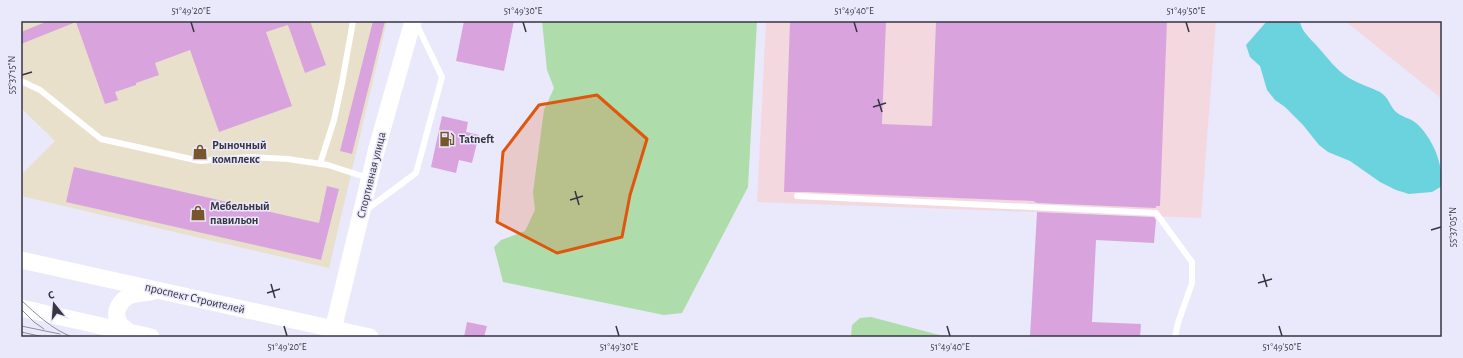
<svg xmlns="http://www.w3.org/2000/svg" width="1463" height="358" font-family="'Alegreya Sans',sans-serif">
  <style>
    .commercial { fill: #e8e0cb }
    .industrial { fill: #f3d9df }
    .green { fill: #aedcab }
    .water { fill: #6ad3de }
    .building { fill: #d9a4de }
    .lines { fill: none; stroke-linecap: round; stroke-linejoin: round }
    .lane { stroke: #fff; stroke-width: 6 }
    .secondary { stroke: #fff; stroke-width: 17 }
    .tram { stroke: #908e9d; stroke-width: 1 }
    .marked { fill: #df570f; fill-opacity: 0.2; stroke: #df570f; stroke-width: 3; stroke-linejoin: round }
    .ticks { fill: none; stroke: #373541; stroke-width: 1.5 }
    .labels { text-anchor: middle; stroke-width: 3; stroke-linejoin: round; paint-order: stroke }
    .poi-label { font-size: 12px; font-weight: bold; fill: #373541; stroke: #eae8fb; text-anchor: start }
    .street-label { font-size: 12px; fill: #373541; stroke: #eae8fb }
    .neatline { fill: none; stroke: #373541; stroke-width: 1.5 }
    .ticks-label { font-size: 10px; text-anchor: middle; fill: #373541 }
  </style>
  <rect width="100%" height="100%" fill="#eae8fb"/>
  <path class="commercial" d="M 21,21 L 387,21 L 329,268 L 21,196 L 21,175 L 55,141 L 21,108 Z"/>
  <path class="industrial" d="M 766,21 L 1216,21 L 1201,218 L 757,202 Z
    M 1345,21 L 1442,21 L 1442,99 Z"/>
  <path class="green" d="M 542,21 L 757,21 L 748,187 L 682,313 L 664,315 L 503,282 L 494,247 L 501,240 L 525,231 L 535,210 L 533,192 L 544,110 L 554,88 L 547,70 Z
    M 871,317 L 947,337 L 851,337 L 852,325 L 860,318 Z"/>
  <path class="water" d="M 1267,21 L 1300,21 C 1301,31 1310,38 1317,46 C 1327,57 1336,70 1349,78 C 1359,84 1370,87 1380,92 C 1389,98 1389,104 1395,111 C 1401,117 1410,118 1416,123 C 1433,138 1443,164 1442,186 L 1432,192 L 1409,194 L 1396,190 L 1380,182 L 1350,161 L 1328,152 L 1319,145 L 1303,125 L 1285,107 L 1275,100 L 1267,90 L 1260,66 L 1250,57 L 1246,45 Z"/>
  <path class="building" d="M 48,21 L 310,21 L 326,65 L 305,73 L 288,25 L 266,32 L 292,106 L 219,132 L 190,50 L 155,63 L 159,75 L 136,83 L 136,85 L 115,92 L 118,100 L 105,104 L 76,22 L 21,44 L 21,32 Z
    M 373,21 L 385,21 L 352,154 L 340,151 Z
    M 464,21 L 514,21 L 504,71 L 456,61 Z
    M 790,21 L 886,21 L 882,124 L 932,126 L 936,21 L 1167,21 L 1160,206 L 1156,206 L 1156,208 L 1037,203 L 1033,201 L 807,192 L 784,192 Z
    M 442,116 L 468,122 L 466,132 L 479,135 L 472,163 L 459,160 L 456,173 L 431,167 Z
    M 74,167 L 319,223 L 327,186 L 339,189 L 321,260 L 66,202 Z
    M 1037,212 L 1154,217 L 1156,220 L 1154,243 L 1096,240 L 1092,322 L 1141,324 L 1140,337 L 1030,337 Z
    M 467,322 L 487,326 L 484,337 L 464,337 Z"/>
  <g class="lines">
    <path class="lane" d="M 21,81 L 40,90 L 101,139 L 200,161 L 250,157 L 288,159 L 328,165 L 368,178
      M 320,164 L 334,120 L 342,83 L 353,21
      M 797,196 L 1156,213 L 1192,262 L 1192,283 L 1178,323 L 1175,337
      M 366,210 L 416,173 L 442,77 L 416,23"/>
    <path class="secondary" d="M 21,260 L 370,337
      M 21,308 L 151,337
      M 333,330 L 377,148 L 413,21
      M 130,333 C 127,330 122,327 120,324 C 112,312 120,300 131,295 C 138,293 147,293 154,291"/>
    <path class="tram" d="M 21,300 C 37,315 52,329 72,337
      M 21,309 L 34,322 L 44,329
      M 21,326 L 60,334
      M 21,332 L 44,337"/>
  </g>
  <path class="marked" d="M 597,95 L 647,139 L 630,195 L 622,237 L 557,253 L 497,222 L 503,152 L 539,105 Z"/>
  <path class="ticks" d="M 191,22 L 194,32M 523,22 L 526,32M 854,22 L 857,32M 1186,22 L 1189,32M 22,75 L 32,72M 878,99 L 882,112M 873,107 L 886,103M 575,191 L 579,205M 570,200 L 583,196M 1431,230 L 1441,227M 1263,274 L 1267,287M 1258,283 L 1272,279M 271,284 L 275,298M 267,293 L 280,289M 284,326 L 287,336M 616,326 L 619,336M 947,326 L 950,336M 1279,326 L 1282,336"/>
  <defs>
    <g id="fuel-bare" transform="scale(1.2)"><path d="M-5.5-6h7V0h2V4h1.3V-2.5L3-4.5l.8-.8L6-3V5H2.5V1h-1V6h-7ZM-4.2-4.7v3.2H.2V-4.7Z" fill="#77552d" stroke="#eae8fb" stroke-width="2.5" paint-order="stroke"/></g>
    <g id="shop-bare" transform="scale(1.2)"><path d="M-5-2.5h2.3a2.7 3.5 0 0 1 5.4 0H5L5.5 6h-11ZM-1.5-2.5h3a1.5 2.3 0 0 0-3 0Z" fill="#77552d" stroke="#eae8fb" stroke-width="2.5" paint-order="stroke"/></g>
  </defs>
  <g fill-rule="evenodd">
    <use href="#fuel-bare" x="447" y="139"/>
    <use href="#shop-bare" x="200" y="152"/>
    <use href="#shop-bare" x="198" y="213"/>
  </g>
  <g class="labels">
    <g class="poi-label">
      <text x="459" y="143">Tatneft</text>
      <text x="212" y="149">Рыночный<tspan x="212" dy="14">комплекс</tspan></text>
      <text x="210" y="210">Мебельный<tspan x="210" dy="14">павильон</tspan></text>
    </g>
    <g class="street-label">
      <text transform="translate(371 175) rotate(-76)" y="4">Спортивная улица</text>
      <text transform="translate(195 298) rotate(13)" y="4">проспект Строителей</text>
    </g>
  </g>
  <rect width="1463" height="358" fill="none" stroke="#eae8fb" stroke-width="44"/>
  <g transform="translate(54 304) rotate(343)" stroke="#eae8fb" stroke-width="3" paint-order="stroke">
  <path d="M0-3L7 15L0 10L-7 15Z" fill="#373541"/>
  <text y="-6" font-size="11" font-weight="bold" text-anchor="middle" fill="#373541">С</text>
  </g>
  <rect x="22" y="22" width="1419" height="314" class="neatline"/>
  <g class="ticks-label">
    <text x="191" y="14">51°49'20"E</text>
    <text x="523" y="14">51°49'30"E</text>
    <text x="854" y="14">51°49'40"E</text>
    <text x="1186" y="14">51°49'50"E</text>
    <text transform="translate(11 75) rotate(-90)" y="4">55°37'15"N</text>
    <text transform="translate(1452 227) rotate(-90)" y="4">55°37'05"N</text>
    <text x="287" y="350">51°49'20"E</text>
    <text x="619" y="350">51°49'30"E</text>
    <text x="950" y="350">51°49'40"E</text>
    <text x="1282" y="350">51°49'50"E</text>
  </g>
</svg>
